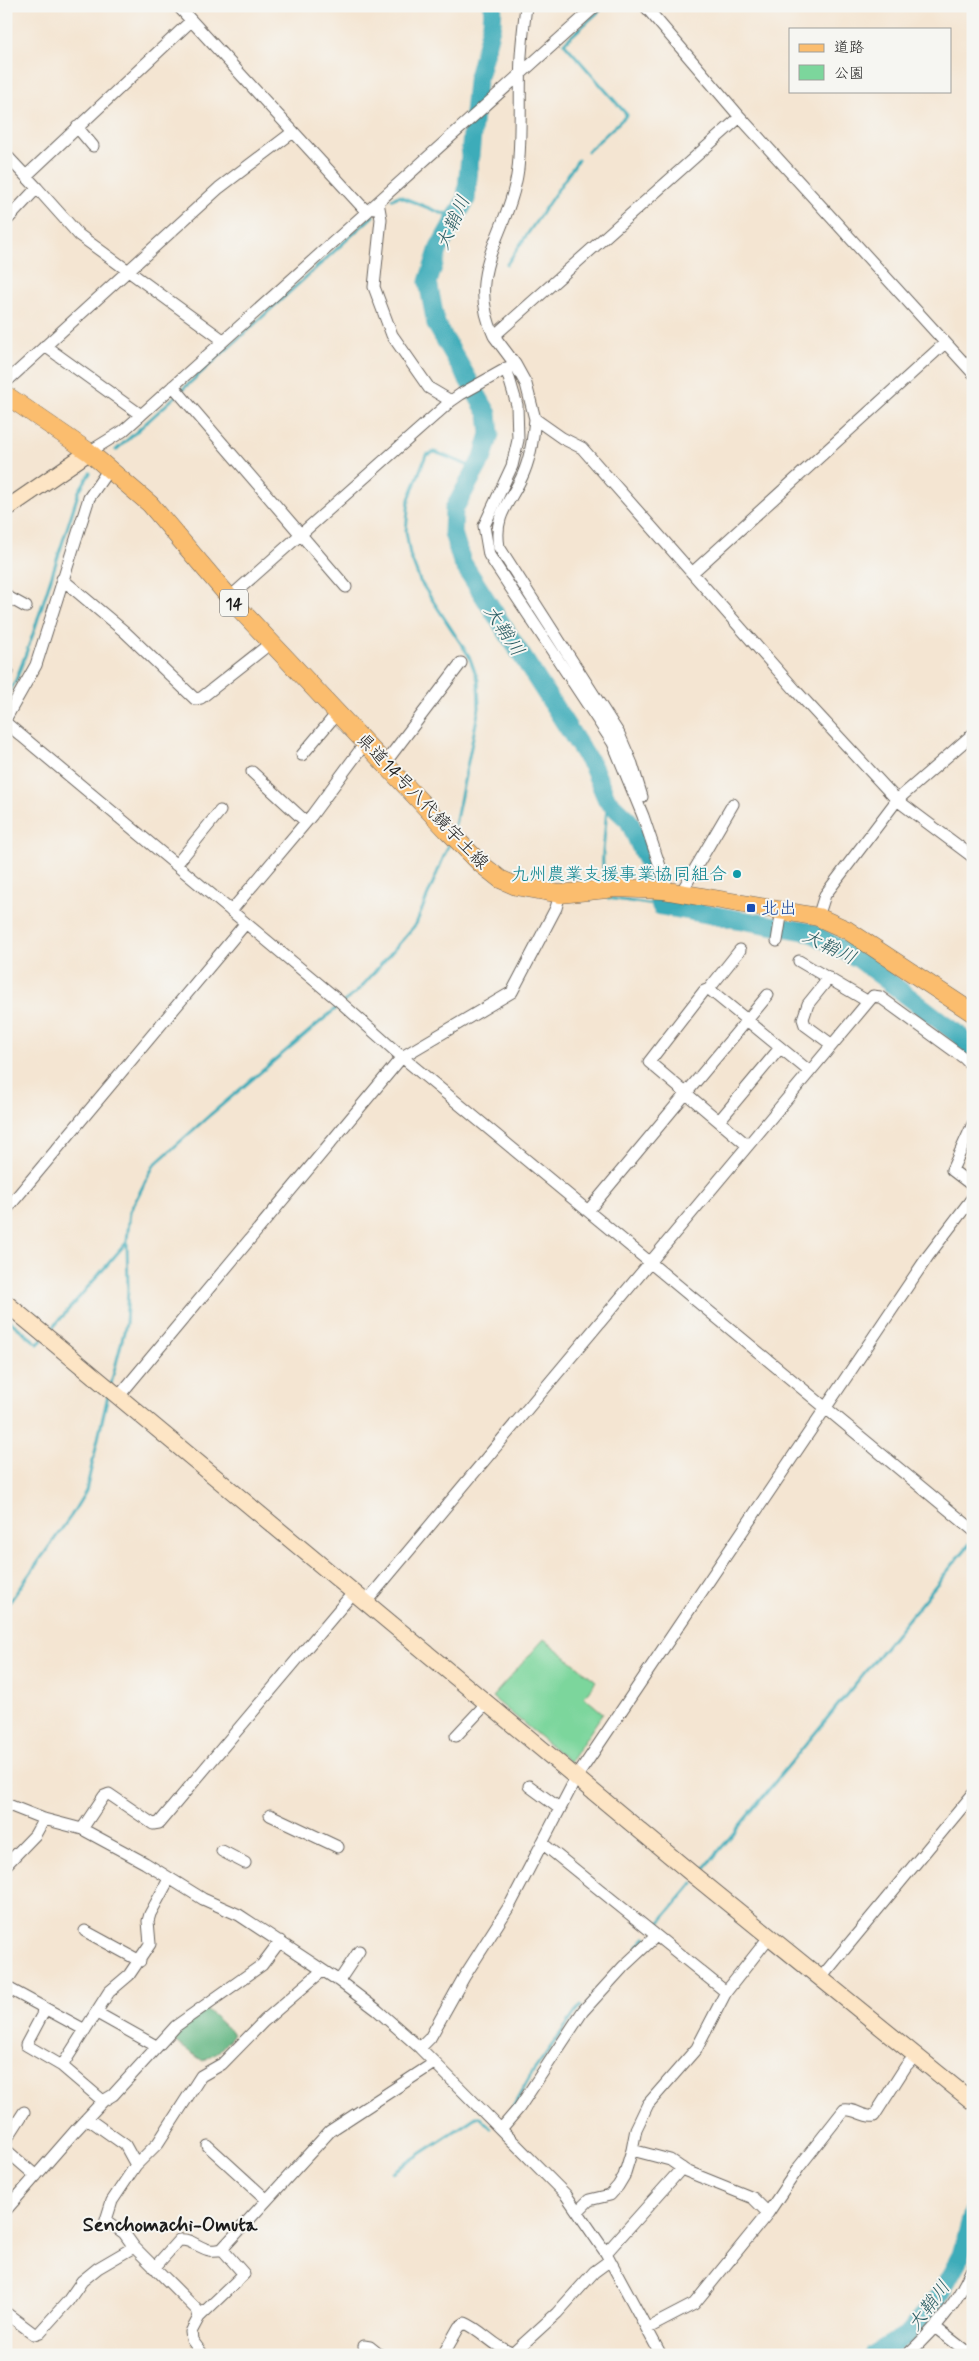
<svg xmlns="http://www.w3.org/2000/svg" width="979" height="2361" font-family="Mynerve,'Klee One',sans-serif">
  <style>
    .green { fill: #7cd69c; stroke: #4c795c }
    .forest { fill: #65b784; stroke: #406a50 }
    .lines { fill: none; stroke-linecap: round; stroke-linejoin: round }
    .stream { stroke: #3cacb9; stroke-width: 3 }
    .river { stroke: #3cacb9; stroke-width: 19 }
    .street-casing { stroke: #68625c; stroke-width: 13 }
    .secondary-casing { stroke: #68625c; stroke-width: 18 }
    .primary-casing { stroke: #68625c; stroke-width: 19 }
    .street { stroke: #fff; stroke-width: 11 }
    .secondary { stroke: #fde5c5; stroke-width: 16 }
    .primary { stroke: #fbbd6e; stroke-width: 18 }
    .culture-dot { fill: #0f9aa8; stroke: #f6f6f2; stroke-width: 2 }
    .transit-dot { fill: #1a4fb4; stroke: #f6f6f2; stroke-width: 2 }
    .labels { text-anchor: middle; stroke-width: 4; stroke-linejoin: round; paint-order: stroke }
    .shield { fill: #f6f6f2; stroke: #5d5d5c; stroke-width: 1 }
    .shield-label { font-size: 16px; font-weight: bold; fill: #1c1c1c }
    .street-label { font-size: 18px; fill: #1c1c1c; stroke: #f6f6f2 }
    .culture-label { font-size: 18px; fill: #0d838f; stroke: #f6f6f2; text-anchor: end }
    .transit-label { font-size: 18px; fill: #164399; stroke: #f6f6f2; text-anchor: start }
    .water-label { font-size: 19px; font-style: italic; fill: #2a5d63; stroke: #f6f6f2 }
    .quarter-label { font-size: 20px; font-weight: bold; fill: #1c1c1c; stroke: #f6f6f2 }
  </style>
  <rect width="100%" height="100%" fill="#f6f6f2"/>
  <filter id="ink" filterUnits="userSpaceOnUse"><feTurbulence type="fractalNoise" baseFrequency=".02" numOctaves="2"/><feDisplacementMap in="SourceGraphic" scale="10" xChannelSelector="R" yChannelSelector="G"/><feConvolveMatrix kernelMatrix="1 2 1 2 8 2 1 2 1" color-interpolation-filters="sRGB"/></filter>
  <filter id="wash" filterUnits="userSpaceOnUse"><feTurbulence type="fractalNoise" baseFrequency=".0096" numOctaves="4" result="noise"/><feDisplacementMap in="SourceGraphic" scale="20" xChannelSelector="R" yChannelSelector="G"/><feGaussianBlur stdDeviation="1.12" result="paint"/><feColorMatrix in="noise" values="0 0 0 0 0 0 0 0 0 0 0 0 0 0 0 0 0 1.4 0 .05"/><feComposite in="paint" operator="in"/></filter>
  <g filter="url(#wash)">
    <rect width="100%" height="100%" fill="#f4e5d2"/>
    <path class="green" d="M 544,1639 L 596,1681 L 584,1697 L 603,1713 L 570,1762 L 492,1697 Z"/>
    <path class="forest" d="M 205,2008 L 234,2034 L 219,2051 L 203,2061 L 168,2037 Z"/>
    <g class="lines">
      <path class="stream" d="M 588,151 L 627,115 L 564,43 L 605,6
        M 392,199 L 399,196 L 441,213 L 457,214
        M 507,264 L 578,160
        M 181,391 L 373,216
        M 116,450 L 177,395
        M 6,696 L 16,680 L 33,634 L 79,491 L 90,473
        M 455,825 L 479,708 L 478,680 L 469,656 L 420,581 L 410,555 L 406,531 L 409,499 L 426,455 L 435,452 L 477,469
        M 605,884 C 599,857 607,828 607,800
        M 608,895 L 608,898 L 661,906
        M 344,1002 L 358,991 L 416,924 L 449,844
        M 6,1318 L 38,1344 L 42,1340
        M 49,1332 L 127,1242
        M 111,1384 L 126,1324 L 128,1289 L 127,1241 L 130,1211 L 154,1165 L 210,1115 L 339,1006
        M 6,1607 L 71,1516 L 86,1491 L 108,1395
        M 700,1874 L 972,1541
        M 655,1928 L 693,1883
        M 638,1946 L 646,1937
        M 513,2107 L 530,2076 L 580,2006
        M 393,2172 L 476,2117 L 480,2117 L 491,2128"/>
      <path class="river" d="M 493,6 L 492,24 L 477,81 L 466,199 L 439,248 L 428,282 L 436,324 L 488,414 L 490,434 L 483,457 L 454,509 L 453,533 L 462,562 L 593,767 L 607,800 L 629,821 L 648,864 L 661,906 L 810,932 L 859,959 L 960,1036 L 973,1049
        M 873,2355 L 908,2334 L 937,2299 L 961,2255 L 973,2212"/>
    </g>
  </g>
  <g filter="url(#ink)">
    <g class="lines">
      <g class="street-casing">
        <path id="street" d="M 178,6 L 366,211
          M 645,6 L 740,117 L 973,373
          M 740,117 L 494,336 L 515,364 L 526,384 L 535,419 L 562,438 L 582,448 L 797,692 L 897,800 L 973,857
          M 77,127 L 93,146
          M 6,155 L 37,188 L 6,221
          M 26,176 L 191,21
          M 37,188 L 79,235 L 223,340
          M 378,202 L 381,219 L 374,287 L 392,335 L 429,388 L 451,401
          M 494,336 C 463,269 510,233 518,169 C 522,132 519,93 521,56 C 522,39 524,23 526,6
          M 45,346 L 141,415
          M 506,368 L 517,405 L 518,440 L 512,466 L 484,526 L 489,555 L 613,743 L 643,816 L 668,890
          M 6,382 L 219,188 L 293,132
          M 173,386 L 346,587
          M 535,419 C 533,437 531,455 524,472 C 512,502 493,512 499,547 L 619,734 L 632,764 L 642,797
          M 89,452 L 123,431 L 141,415 L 596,6
          M 692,573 L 945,343
          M 62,579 L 125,632 L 195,699 L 201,698 L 272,642
          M 6,596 L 26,607
          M 229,598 L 451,401 L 461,394 L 513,365
          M 6,671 L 8,672
          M 6,718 L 36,665 L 89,498 L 109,469
          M 6,723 L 338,1000 L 402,1057 L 973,1530
          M 302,755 L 338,712
          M 385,763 L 461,663
          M 252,772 L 305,821
          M 176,865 L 220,811
          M 686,894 L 685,886 L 733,804
          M 231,911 L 312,815 L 366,742
          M 818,917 L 825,895 L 897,800 L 973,734
          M 777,941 L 782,910
          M 740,950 L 709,989 L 704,991 L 649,1062 L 747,1145
          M 799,961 L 867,1001
          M 829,978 L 808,1004 L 803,1019 L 805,1025 L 831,1044
          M 709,989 L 809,1071
          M 719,1121 L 780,1048
          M 973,1124 L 952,1170 L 973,1186
          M 6,1210 L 245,924
          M 588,1211 L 768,995
          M 119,1396 L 402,1057 L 512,992 L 556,908 L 560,894
          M 366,1602 L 873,996 L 880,997 L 964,1058 L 973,1067
          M 456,1736 L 486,1704
          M 529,1786 L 559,1808
          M 6,1804 L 44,1819 L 82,1829 L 145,1863 L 203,1899 L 239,1915 L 339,1981 L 377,2010 L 420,2048 L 566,2195 L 606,2253 L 661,2355
          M 270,1815 L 338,1847
          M 82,1829 L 104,1796 L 109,1794 L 153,1824 L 159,1823 L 353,1593
          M 542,1843 L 726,1992
          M 222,1851 L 245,1863
          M 6,1865 L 35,1835 L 44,1819
          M 85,1931 L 140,1961
          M 820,1979 L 973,1794
          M 339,1981 L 359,1951
          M 6,1987 L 85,2030
          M 43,2008 L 42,2015 L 26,2045 L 62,2066 L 103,2101
          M 97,2013 L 156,2046
          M 420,2048 L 430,2038 L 464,1977 L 510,1905 L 576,1778 L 928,1256 L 973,1197
          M 62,2066 L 109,1992 L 129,1975 L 150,1944 L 148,1921 L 150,1914 L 169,1879
          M 87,2118 L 125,2145 L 136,2165
          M 501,2129 L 519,2108 L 583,2011 L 624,1966 L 655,1937
          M 6,2140 L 24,2112
          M 208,2146 L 266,2199
          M 6,2150 L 36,2176
          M 632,2150 L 670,2160 L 686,2171 L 753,2198 L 768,2213 L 799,2167 L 844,2110 C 855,2108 863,2118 874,2116 L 906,2066 L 916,2055
          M 6,2210 L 75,2131 L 103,2101 L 113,2095 L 176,2026 L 262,1965 L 280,1941
          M 578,2211 L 589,2200 L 610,2195 L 618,2186 L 624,2176 L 632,2150 L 636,2129 L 648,2104 L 697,2048 L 726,1992 L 770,1936
          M 134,2247 L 124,2233 L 106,2220 L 112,2201 L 136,2165 L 158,2143 L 201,2076 L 222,2064 L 264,2021 L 322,1971
          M 606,2253 L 682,2168
          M 154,2268 L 179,2240 C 195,2238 202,2255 222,2249 L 330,2131 L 434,2063
          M 6,2313 L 34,2334 L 40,2332 L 68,2301 L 82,2281 L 98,2268 L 134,2247 L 197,2310 L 199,2317 L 191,2332 L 192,2340 L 203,2355
          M 199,2317 L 244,2274 L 222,2249
          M 648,2328 L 694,2304 L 768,2213
          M 936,2328 L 967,2352
          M 364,2346 L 370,2347 L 380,2355
          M 443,2355 L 459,2327 L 465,2323 C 482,2330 494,2347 512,2353
          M 511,2355 L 557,2313 L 594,2272 L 609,2261
          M 907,2355 C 937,2327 956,2305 973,2267"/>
      </g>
      <g class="secondary-casing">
        <path id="secondary" d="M 6,509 L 89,452
          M 6,1303 L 691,1873 L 973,2102"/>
      </g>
      <g class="primary-casing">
        <path id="primary" d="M 6,395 L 89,452 L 150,504 L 235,604 L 447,830 L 481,864 L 500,879 L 516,886 L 560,894 L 616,888 L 663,890 L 818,917 L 847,930 L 973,1013"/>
      </g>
      <use href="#street" class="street"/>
      <use href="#secondary" class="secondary"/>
      <use href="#primary" class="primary"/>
    </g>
  </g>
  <circle class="culture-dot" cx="737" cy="874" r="5"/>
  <rect class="transit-dot" x="746" y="903" width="10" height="10" rx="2.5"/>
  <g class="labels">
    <rect class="shield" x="220" y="589.5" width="28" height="27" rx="4"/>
    <g class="shield-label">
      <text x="234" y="609">14</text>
    </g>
    <g class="street-label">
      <text transform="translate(423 801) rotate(46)" y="6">県道14号八代鏡宇土線</text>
    </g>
    <g class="culture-label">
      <text x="727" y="880">九州農業支援事業協同組合</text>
    </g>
    <g class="transit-label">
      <text x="761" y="914">北出</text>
    </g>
    <g class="water-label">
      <text transform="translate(452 222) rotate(-66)" y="7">大鞘川</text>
      <text transform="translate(505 630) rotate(57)" y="7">大鞘川</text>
      <text transform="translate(830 946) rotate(26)" y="7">大鞘川</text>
      <text transform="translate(928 2305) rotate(-53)" y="7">大鞘川</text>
    </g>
    <g class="quarter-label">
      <text x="170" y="2231">Senchomachi-Omuta</text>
    </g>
  </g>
  <rect width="979" height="2361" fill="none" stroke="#f6f6f2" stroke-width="25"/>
  <rect x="789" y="28" width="162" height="65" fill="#f6f6f2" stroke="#9f9f9c"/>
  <rect x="799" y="44" width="25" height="8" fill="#fbbd6e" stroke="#9f9f9c"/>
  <text x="834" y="52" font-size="15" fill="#1c1c1c">道路</text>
  <rect x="799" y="65" width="25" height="15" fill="#7cd69c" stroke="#9f9f9c"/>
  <text x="834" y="78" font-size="15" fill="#1c1c1c">公園</text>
</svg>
